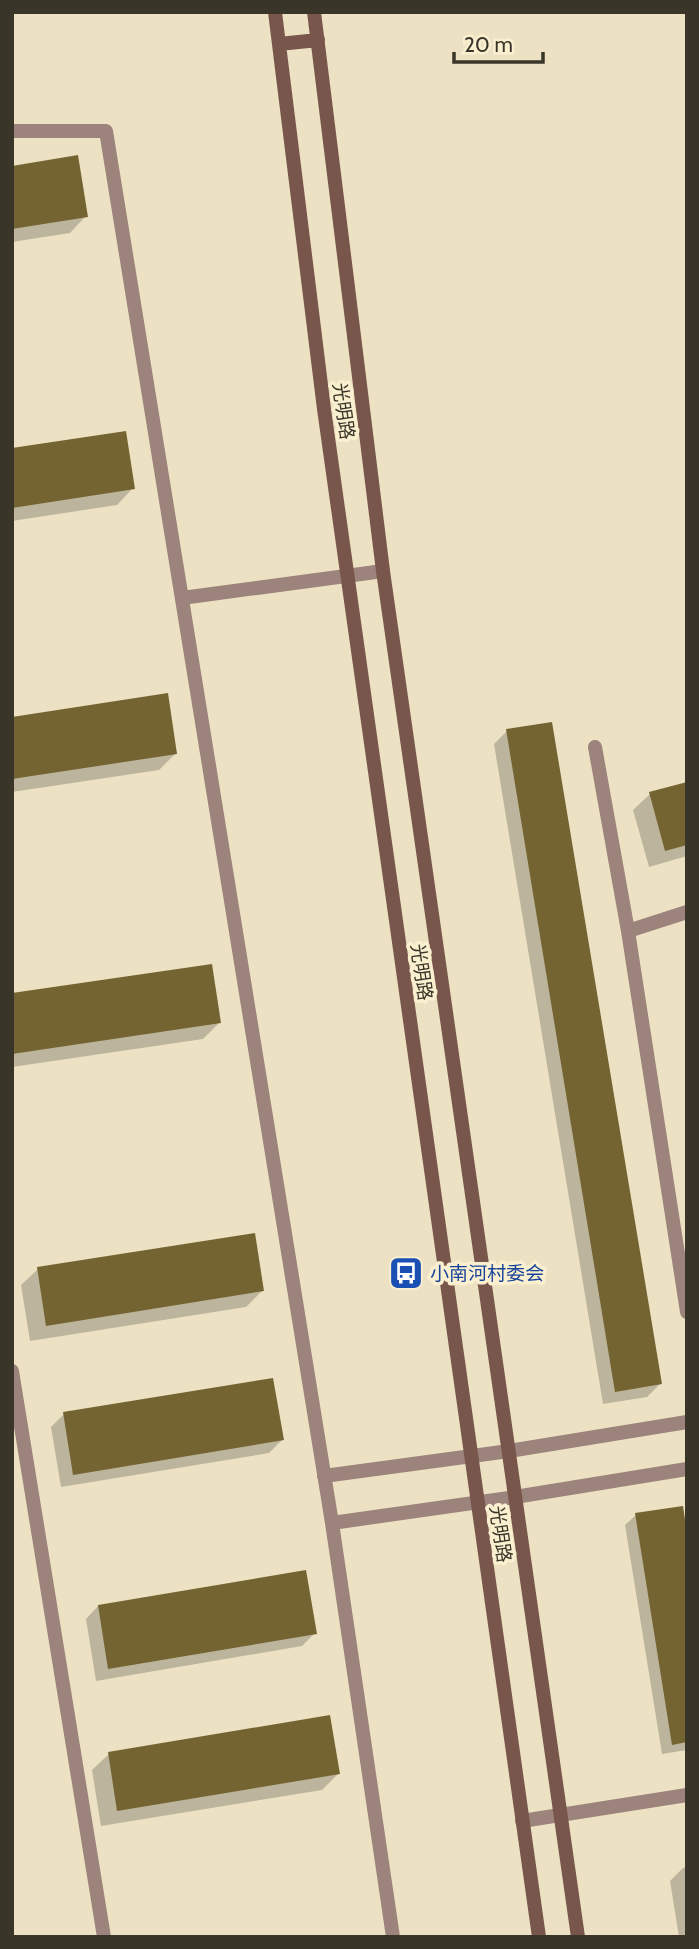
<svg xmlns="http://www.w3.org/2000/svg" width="699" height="1949" font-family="Cabin,'Noto Sans SC',sans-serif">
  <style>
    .shadow { fill: #0003 }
    .building { fill: #746431 }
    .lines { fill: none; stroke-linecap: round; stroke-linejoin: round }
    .street { stroke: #9c837b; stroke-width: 14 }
    .secondary { stroke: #78564b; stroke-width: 14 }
    .labels { text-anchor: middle; stroke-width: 7; stroke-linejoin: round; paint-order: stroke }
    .street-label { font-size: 19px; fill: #393529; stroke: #faf0d0 }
    .transit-label { font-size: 19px; fill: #164399; stroke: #faf0d0; text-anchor: start }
  </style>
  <rect width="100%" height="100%" fill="#ece2c3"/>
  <path class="shadow" d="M 12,168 L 86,216 L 70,233 L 12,242 Z
    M 12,450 L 133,488 L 117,505 L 12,521 Z
    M 12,719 L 175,754 L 159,770 L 12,792 Z
    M 507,731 L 660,1384 L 647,1397 L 603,1404 L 494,744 Z
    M 687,784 L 687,856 L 649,867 L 633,810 L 650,794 Z
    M 12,995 L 219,1023 L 203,1039 L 12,1067 Z
    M 38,1269 L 262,1291 L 246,1307 L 30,1341 L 21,1285 Z
    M 64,1414 L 282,1440 L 269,1453 L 61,1487 L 51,1427 Z
    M 636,1515 L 687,1544 L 687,1750 L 662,1754 L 625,1525 Z
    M 98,1606 L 315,1633 L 302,1646 L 96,1681 L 86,1619 Z
    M 109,1754 L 338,1774 L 322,1790 L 101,1826 L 92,1770 Z
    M 687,1867 L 687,1937 L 679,1937 L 670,1881 L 683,1868 Z"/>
  <path class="building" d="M 78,155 L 88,217 L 12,229 L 12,166 Z
    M 126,431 L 135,489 L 12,508 L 12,448 Z
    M 168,693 L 177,754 L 12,779 L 12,717 Z
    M 552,722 L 662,1384 L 615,1392 L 506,729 Z
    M 687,782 L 687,845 L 665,851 L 649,792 Z
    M 212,964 L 221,1023 L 12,1054 L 12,993 Z
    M 255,1233 L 264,1291 L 46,1326 L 37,1267 Z
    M 273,1378 L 284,1440 L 73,1475 L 63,1412 Z
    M 683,1506 L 687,1533 L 687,1742 L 672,1745 L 635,1513 Z
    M 306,1570 L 317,1634 L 108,1669 L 98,1605 Z
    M 330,1715 L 340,1774 L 117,1811 L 108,1752 Z"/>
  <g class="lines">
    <path class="street" d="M 12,131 L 106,131 L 332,1523 L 393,1937
      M 182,598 L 383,571
      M 595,747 L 628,931 L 687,1312
      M 628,931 L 687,912
      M 12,1371 L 104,1937
      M 324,1476 L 509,1451 L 687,1422
      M 332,1523 L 515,1497 L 687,1469
      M 522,1821 L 687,1795"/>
    <path class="secondary" d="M 275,12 L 324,409 L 539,1937
      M 314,12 L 383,571 L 578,1937
      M 279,44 L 318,40"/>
  </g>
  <defs>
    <g id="bus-square" transform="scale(1.75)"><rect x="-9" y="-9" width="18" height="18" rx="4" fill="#1a4fb4" stroke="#faf0d0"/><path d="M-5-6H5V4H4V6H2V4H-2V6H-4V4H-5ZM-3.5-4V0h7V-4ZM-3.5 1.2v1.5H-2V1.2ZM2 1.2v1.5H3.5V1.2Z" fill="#fff"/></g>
  </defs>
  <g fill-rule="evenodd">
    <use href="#bus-square" x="406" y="1273"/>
  </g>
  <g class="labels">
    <g class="street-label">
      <text transform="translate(344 411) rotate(82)" y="7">光明路</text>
      <text transform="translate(422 972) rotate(82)" y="7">光明路</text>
      <text transform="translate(501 1534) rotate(82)" y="7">光明路</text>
    </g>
    <g class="transit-label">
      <text x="430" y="1280">小南河村委会</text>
    </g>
  </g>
  <rect width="699" height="1949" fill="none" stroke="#393529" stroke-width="28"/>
  <path d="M454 52v10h89v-10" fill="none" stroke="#393529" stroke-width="3.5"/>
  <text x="464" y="52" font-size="21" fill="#393529" stroke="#faf0d0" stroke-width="5" paint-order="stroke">20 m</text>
</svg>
